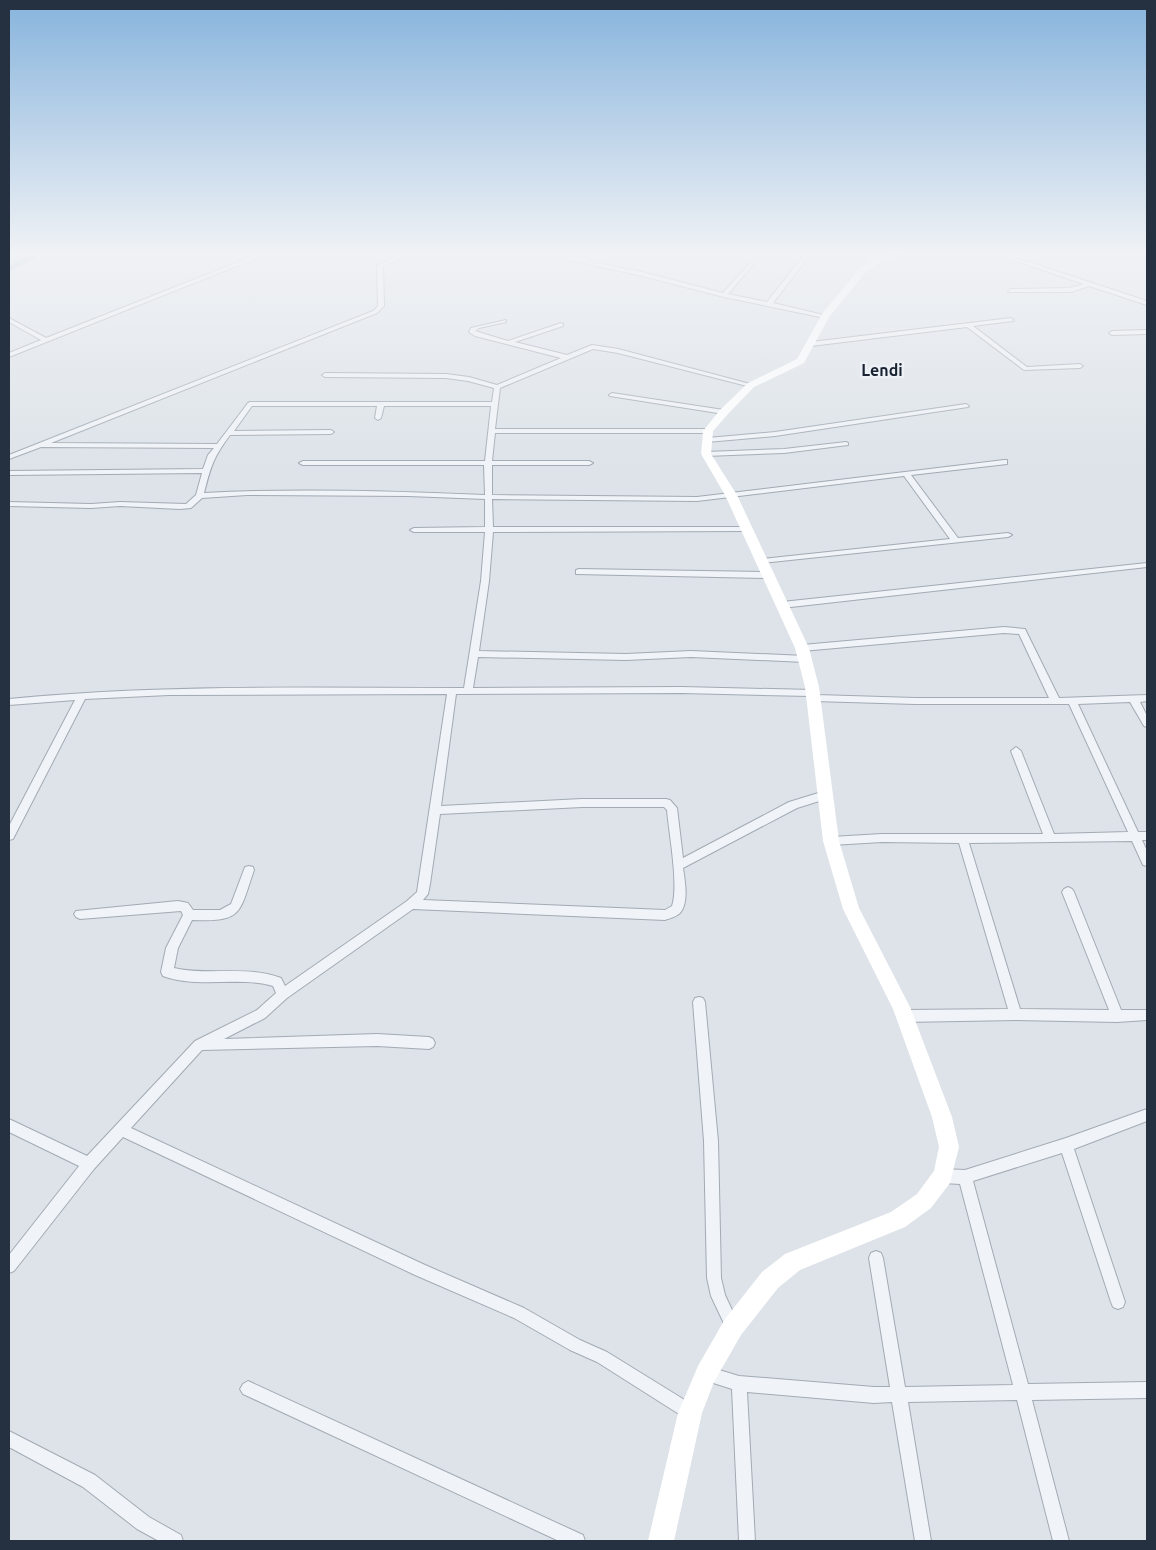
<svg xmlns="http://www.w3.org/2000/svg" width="1156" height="1550" font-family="Ubuntu,sans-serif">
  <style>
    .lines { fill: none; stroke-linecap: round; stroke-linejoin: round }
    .river { fill: #95b4cc; fill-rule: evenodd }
    .street-casing { stroke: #a2aab3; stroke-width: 2 }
    .street { fill: #f0f3f7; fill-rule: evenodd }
    .secondary { fill: #fff; fill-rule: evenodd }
    .labels { text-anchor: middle; stroke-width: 5; stroke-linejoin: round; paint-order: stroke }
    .far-quarter-label { font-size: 16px; font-weight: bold; fill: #182231; stroke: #edf1f6 }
  </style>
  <rect width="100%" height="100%" fill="#dde3e9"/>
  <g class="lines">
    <path class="river" d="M 34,251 L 43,251 L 32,261 L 9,271 L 9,265 L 26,257 Z"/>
    <g class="street-casing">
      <path id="street" d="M 266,251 L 274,251 L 9,357 L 9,353 L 41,340 L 9,322 L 9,318 L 46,338 Z
        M 411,251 L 419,251 L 383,266 L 384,306 L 377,313 L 51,443 L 217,444 L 248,403 L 250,402 L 492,402 L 494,388 L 468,381 L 446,378 L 325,377 L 322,375 L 325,373 L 446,374 L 469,377 L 497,385 L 561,358 L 475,336 L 469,332 L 471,328 L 506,320 L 506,322 L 479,328 L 475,331 L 508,341 L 561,323 L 563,324 L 563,326 L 515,342 L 567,355 L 592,345 L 618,349 L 754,385 L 751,387 L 618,353 L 593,349 L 500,388 L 495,429 L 708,429 L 711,431 L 708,433 L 495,433 L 492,461 L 589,461 L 593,463 L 589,465 L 492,465 L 492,495 L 697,497 L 1004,460 L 1007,460 L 1007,464 L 911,475 L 958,538 L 1008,533 L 1012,535 L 1008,537 L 762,563 L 758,561 L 762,559 L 950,539 L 904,476 L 697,501 L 492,499 L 493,527 L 747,527 L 751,529 L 747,531 L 493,532 L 489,581 L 479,651 L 626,654 L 691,651 L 805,656 L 809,659 L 805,662 L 691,657 L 626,660 L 478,657 L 473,688 L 682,687 L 813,690 L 816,691 L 817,695 L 915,698 L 1049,698 L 1019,634 L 1004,633 L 802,651 L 798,648 L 802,645 L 1004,627 L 1025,629 L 1059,698 L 1147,695 L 1147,701 L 1140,702 L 1147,716 L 1147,727 L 1144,726 L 1130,702 L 1078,704 L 1138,832 L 1147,832 L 1147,840 L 1142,840 L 1147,851 L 1147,866 L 1143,865 L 1132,841 L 969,843 L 1020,1009 L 1109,1010 L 1062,892 L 1064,889 L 1068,887 L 1072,889 L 1074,892 L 1121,1010 L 1147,1010 L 1147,1020 L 1117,1022 L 1016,1020 L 904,1022 L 900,1020 L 898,1016 L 900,1012 L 904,1010 L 1008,1009 L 959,843 L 882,842 L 831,845 L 827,844 L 826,841 L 827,838 L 831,837 L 882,834 L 1043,834 L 1011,751 L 1016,747 L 1021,751 L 1054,834 L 1128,832 L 1069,704 L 915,704 L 814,701 L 811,700 L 810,696 L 682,693 L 456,694 L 441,806 L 582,799 L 666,799 L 670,800 L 677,808 L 683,858 L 789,802 L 825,791 L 829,792 L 830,795 L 829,798 L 797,808 L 683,868 C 685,881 689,903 680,913 C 676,917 670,918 665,920 L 413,909 L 287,998 L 265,1018 L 224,1039 L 377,1034 L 429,1037 L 433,1039 L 435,1043 L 433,1047 L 429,1049 L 377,1046 L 202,1050 L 131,1128 L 425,1265 L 524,1308 L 580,1340 L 607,1352 L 696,1407 L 698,1413 L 696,1419 L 690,1421 L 597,1362 L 570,1350 L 514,1318 L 415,1275 L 123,1137 L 94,1169 L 14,1271 L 9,1273 L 9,1255 L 79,1166 L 9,1132 L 9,1119 L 87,1156 L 195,1041 L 257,1010 L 276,993 L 273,986 C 237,976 198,989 163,976 L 161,972 L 166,948 L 183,915 L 181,911 L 80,919 L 76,917 L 74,914 L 76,911 L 178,901 L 188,903 L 193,910 L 220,910 L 231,904 L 245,867 L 249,866 L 253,867 L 254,870 C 239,914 243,922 192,920 L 178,948 L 174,968 C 209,976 246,965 281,978 L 285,986 L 407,901 L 417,892 L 447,694 L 169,695 L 85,699 L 13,839 L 9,840 L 9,826 L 75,700 L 9,705 L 9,699 C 160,684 312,688 464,688 L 481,581 L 485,532 L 414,532 L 410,530 L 414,528 L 485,527 L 485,499 L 408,496 L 247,495 L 202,498 L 191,508 L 180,509 L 120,506 L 91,508 L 9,506 L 9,502 L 91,504 L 120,502 L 186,504 L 196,495 L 202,473 L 9,475 L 9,471 L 203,469 L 208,455 L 214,448 L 41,447 L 9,459 L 9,455 L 373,311 L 378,306 L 377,265 ZM 252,406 L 377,406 L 375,418 L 378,420 L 381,418 L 384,406 L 491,406 L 485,461 L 303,461 L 299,463 L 303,465 L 484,465 L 485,495 C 392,491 297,488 204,493 C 211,466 213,458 230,435 L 331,434 L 334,432 L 331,430 L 234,431 ZM 582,807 L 664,807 L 667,810 C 669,834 679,885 672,906 L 665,910 L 423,900 L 428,894 L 430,884 L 440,814 Z
        M 530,251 L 541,251 L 581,259 L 594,251 L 601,251 L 586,261 L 642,272 L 723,293 L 750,263 L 753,265 L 752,266 L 728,294 L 767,302 L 807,251 L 813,251 L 773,303 L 828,316 L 825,318 L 724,297 L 642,276 Z
        M 986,251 L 995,251 L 1147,301 L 1147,305 L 1089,286 L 1071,292 L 1009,292 L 1008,291 L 1011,289 L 1070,288 L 1084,284 Z
        M 1011,318 L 1014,320 L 1013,321 L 973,326 L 1027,367 L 1080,364 L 1083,366 L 1080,368 L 1024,370 L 967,327 L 811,346 L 808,344 L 811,342 Z
        M 1147,330 L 1147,334 L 1112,335 L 1109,333 L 1112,331 Z
        M 612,393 L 724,410 L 727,412 L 724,414 L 610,396 L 609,395 Z
        M 966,404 L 969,406 L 968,407 L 775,436 L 707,442 L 703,440 L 707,438 L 775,432 Z
        M 846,442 L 848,443 L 848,445 L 784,453 L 706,456 L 702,454 L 706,452 L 784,449 Z
        M 1147,563 L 1147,567 L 782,608 L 778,605 L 782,602 Z
        M 579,569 L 767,572 L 771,575 L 767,578 L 576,574 L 576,570 Z
        M 699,997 L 703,998 L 705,1002 L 718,1141 L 721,1278 L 725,1295 L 740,1327 L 738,1332 L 733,1334 L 728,1332 L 711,1296 L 707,1278 L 704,1141 L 693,1002 L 695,998 Z
        M 1147,1109 L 1147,1121 L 1074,1149 L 1125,1302 L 1123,1307 L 1118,1309 L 1113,1307 L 1111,1302 L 1062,1153 L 973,1181 L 1028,1384 L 1147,1382 L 1147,1398 L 1032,1400 L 1069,1541 L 1053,1541 L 1017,1400 L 908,1402 L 931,1541 L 915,1541 L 892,1402 L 874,1403 L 747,1392 L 755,1541 L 739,1541 L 732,1389 L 701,1379 L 698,1374 L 701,1369 L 706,1366 L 739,1376 L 874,1387 L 890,1387 L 869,1258 L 871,1253 L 876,1251 L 881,1253 L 883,1258 L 905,1387 L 1013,1385 L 960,1184 L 943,1183 L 938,1181 L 936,1176 L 938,1171 L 943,1169 L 965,1170 L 1066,1138 Z
        M 248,1381 L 583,1535 L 585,1541 L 559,1541 L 243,1394 L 240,1389 L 243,1384 Z
        M 9,1431 L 95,1475 L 149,1517 L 181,1535 L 183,1541 L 159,1541 L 137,1529 L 83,1487 L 9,1447 Z"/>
    </g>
    <use href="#street" class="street"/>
    <path class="secondary" d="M 898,251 L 910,251 L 881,262 L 866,272 L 829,317 L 804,363 L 754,387 L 728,414 L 713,431 L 711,454 L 737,495 L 809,648 L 819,687 L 839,841 L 859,908 L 910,1007 L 952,1117 L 959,1147 L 950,1183 L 931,1208 L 905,1227 L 800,1270 L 778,1288 L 741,1335 L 714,1382 L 702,1413 L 674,1541 L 648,1541 L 678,1413 L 698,1366 L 725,1319 L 762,1272 L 785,1254 L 891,1212 L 917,1194 L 934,1171 L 939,1147 L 932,1117 L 893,1009 L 843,909 L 823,841 L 805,687 L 795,648 L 725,495 L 701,454 L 703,431 L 720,410 L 748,383 L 797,359 L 822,314 L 860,268 L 875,258 Z"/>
  </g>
  <linearGradient id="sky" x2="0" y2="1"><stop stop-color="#87b4dd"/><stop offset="0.54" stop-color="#f0f2f5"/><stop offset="1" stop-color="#f0f2f5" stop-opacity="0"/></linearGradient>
  <rect width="1156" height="468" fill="url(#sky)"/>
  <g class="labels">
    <g class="far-quarter-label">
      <text x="882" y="376">Lendi</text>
    </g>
  </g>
  <rect width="1156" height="1550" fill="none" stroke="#253141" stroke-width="20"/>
</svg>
